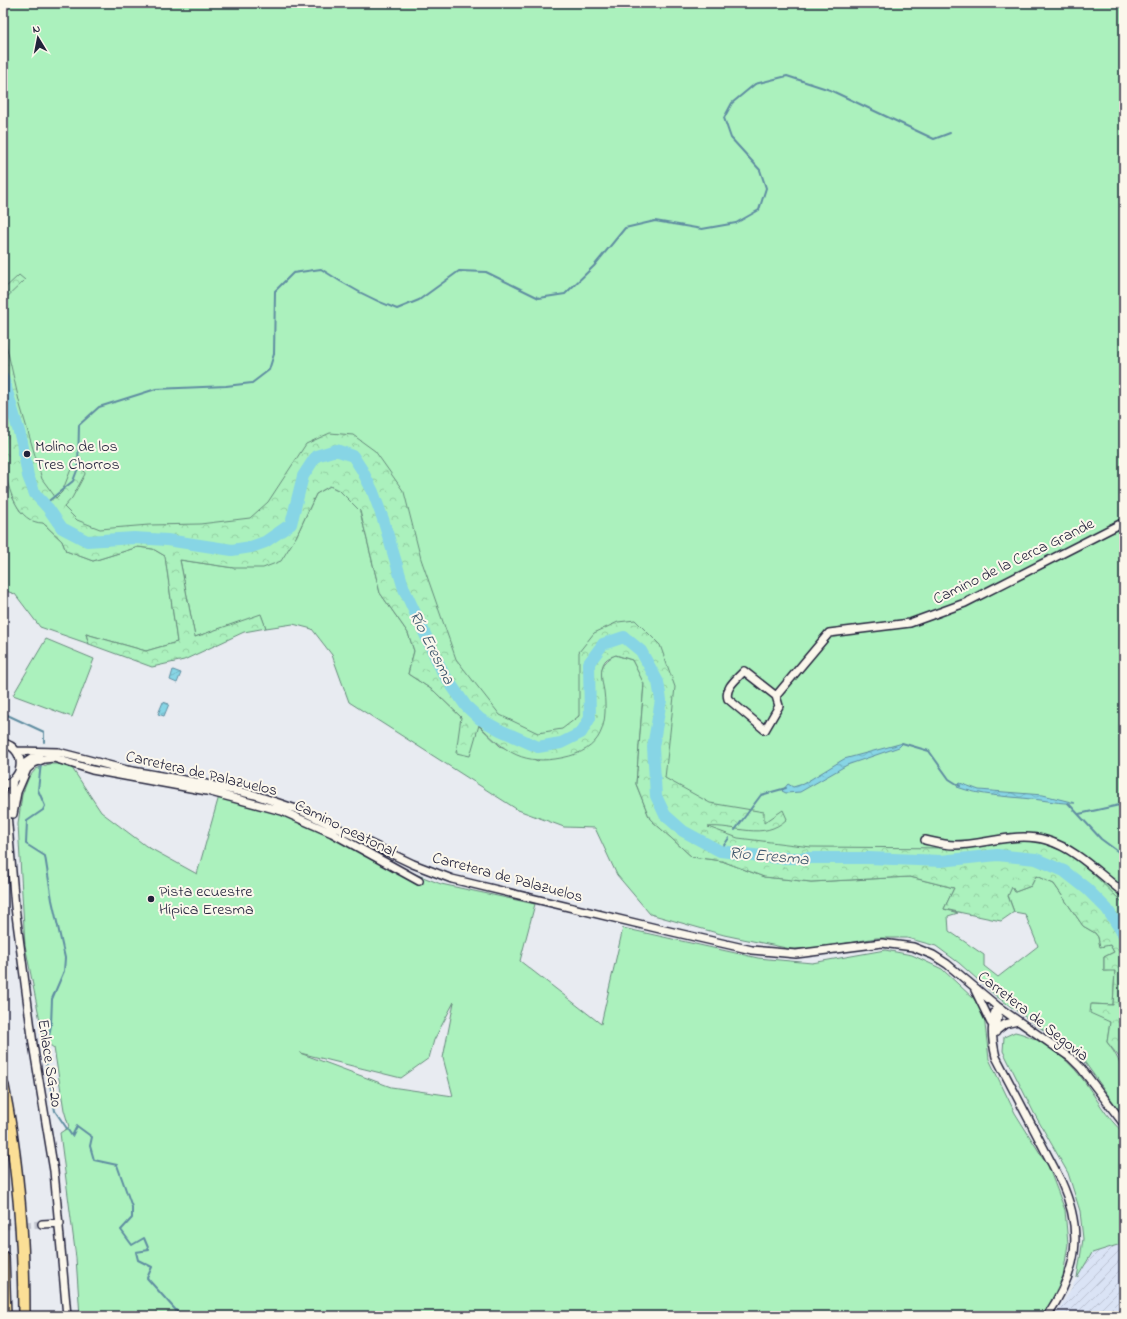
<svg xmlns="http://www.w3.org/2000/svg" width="1127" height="1319" font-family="'Indie Flower',sans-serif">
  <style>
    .industrial { fill: url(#industrial-furrows) }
    .grass { fill: #abf1bd; stroke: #668a7c; fill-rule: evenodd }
    .forest { fill: url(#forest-crowns); stroke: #668a7c }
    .water { fill: url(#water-waves); stroke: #5f8da1 }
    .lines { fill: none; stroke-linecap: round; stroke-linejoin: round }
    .stream { stroke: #5f8da1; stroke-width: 2 }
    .river { stroke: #87d5e5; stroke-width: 12 }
    .minor-tunnel { stroke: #c0c3cd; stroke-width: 7; stroke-dasharray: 7 3.5; stroke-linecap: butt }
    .minor-casing { stroke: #22223b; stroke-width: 10 }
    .highway-casing { stroke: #22223b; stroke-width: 14 }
    .minor { stroke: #fbf7ec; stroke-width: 7 }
    .highway { stroke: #fbdf96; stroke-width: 11 }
    .poi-dot { fill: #22223b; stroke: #fbf7ec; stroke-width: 1.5 }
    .labels { text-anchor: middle; stroke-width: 4; stroke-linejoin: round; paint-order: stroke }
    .poi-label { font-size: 16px; fill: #22223b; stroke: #fbf7ec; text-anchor: start }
    .street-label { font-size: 16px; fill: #22223b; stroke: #fbf7ec }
    .water-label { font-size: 17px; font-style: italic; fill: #40586e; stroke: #fbf7ec }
  </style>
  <defs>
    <pattern id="industrial-furrows" width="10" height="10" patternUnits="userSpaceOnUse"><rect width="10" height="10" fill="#dae3f5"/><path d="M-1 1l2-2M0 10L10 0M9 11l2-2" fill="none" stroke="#bbc2d3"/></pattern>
    <pattern id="forest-crowns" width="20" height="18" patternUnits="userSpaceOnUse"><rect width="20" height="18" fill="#abf1bd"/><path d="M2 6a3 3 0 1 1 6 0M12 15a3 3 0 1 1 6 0" fill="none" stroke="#93cea3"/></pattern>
    <pattern id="water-waves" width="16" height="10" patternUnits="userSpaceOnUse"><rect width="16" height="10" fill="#87d5e5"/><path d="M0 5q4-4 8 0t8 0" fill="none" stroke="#74b7c5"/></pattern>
  </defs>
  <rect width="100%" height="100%" fill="#e8ebf1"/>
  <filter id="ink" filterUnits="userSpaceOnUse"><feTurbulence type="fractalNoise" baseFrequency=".025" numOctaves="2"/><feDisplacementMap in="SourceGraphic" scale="8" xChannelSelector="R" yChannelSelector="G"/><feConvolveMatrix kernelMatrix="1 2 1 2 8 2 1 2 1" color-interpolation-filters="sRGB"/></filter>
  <g filter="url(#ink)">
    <path class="industrial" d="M 1124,1243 L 1124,1316 L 1055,1316 L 1092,1253 Z"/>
    <path class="grass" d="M 3,3 L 1124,3 L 1124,935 L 1064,871 L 778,858 L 665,815 L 648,666 L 603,644 L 591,700 L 561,743 L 480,719 L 337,450 L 291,524 L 87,541 L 48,508 L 3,378 Z
      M 3,427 L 6,434 L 4,466 L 13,498 L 20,511 L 43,523 L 62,541 L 66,551 L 93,561 L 138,547 L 153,549 L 165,556 L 177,642 L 146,651 L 86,634 L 89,644 L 40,627 L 15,594 L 3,590 Z
      M 330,486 L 340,491 L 360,511 L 380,593 L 408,633 L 414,651 L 408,674 L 434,691 L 461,717 L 478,725 L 500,746 L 538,761 L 603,689 C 600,672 599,664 615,655 L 632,660 L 644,683 L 636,784 L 650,819 L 692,857 L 722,861 L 764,877 L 811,882 L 910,877 L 954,888 L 944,909 L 958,913 L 948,916 L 949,931 L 984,955 L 984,966 L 998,977 L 1038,946 L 1025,914 L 1014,912 L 1008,895 L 1012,886 L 1015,892 L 1031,886 L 1036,876 L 1054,884 L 1083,926 L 1095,933 L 1098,937 L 1100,946 L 1110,945 L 1114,952 L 1104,957 L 1104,971 L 1115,970 L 1113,1005 L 1092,1004 L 1110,1022 L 1107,1042 C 1127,1069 1124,1078 1124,1110 L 1121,1113 L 1081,1057 L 996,996 L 959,963 L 936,946 L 907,938 L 876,938 L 819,948 L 791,949 L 724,935 L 650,914 L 617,875 L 595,828 L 564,827 L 518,810 L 349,702 L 332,655 L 312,629 L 293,624 L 266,628 L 261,615 L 195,637 L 180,560 L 234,568 L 296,537 L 316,494 Z
      M 46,639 L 94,659 L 72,717 L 13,695 Z
      M 49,764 L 63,764 L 72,768 L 101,812 L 146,846 L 197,874 L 219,796 L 282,811 L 376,859 L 441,884 L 535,904 L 520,961 L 601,1024 L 623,928 L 758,958 L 812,963 L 885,950 L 912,955 L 942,969 L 974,999 L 984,1016 L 989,1059 L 1015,1113 L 1048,1166 L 1065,1210 L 1068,1244 L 1063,1276 L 1044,1316 L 80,1316 L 76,1258 L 60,1133 L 69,1127 L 64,1110 L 54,1048 L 44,1041 L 25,945 L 18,824 L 22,795 L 29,777 L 36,769 ZM 454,1002 L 443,1058 L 453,1096 L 391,1087 L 300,1053 L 401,1078 L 429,1058 L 434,1040 Z
      M 1015,1032 C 1039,1037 1066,1057 1081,1077 C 1095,1095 1106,1118 1124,1133 L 1124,1243 L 1092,1253 L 1077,1278 L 1083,1239 L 1080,1211 L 1068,1173 L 1035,1115 L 1003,1051 L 1004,1037 Z"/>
    <path class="forest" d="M 19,275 L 25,280 L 3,301 L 3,290 Z
      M 3,331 L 20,405 L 42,479 L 56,498 L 62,492 L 75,459 L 82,460 L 85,474 L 72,498 L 64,507 L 77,520 L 100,529 L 149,525 L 200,524 L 250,518 L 268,502 L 306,444 L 330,433 L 353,435 L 375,451 L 404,492 L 421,559 L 456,659 L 500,715 L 538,733 L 562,729 L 579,716 L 579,652 L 594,633 L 618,622 L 635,620 L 660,645 L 675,687 L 665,778 L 710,803 L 764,812 L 764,823 L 783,810 L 787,819 C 763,842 734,824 708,827 L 738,838 L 811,847 L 956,848 L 1006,842 L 1037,841 L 1066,852 L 1084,865 L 1124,904 L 1124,1069 L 1119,1057 L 1107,1042 L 1110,1022 L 1090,1013 L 1091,1004 L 1113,1005 L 1115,971 L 1104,971 L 1104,957 L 1114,952 L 1110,945 L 1100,947 L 1098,937 L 1095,933 L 1083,926 L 1054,884 L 1036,876 L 1031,886 L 1015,892 L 1012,887 L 1008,896 L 1014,912 L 1001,921 L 944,909 L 954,888 L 910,877 L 811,882 L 764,877 L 722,861 L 692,857 L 650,819 L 636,784 L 644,684 L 632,660 L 616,655 C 613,656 607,658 605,661 C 599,670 602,681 604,691 C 609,732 598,753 555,759 C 519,764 503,749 479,725 L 470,756 L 456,753 L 461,717 L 434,691 L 408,674 L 414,651 L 408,633 L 380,593 L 360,511 L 340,491 L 330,486 L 316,494 L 296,537 L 281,561 L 263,568 L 234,568 L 180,560 L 195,637 L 261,614 L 266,628 L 244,632 L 184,660 L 152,667 L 89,644 L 86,634 L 146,651 L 177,642 L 165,556 L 153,549 L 138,547 L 93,561 L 66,551 L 62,541 L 43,523 C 17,523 8,488 4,467 C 2,453 8,440 3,427 Z"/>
    <path class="water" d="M 173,670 L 181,673 L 177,683 L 170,680 Z
      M 163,702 L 169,704 L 164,716 L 158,714 Z
      M 903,743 L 899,747 L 847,765 L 800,792 L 786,793 L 782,791 L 788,784 L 793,787 L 803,784 L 844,759 Z
      M 960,783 L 979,790 L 1043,795 L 1075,803 C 1060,804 1046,800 1031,799 C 1005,796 982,796 957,787 Z"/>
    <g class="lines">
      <path class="stream" d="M 45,504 L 73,481 L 78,468 L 79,425 L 99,407 L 156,389 L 226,386 L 252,383 L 269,370 L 274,354 L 275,291 L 293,273 L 321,269 C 345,285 370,299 397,309 L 419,300 L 459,271 L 486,272 L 539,298 L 565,294 L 594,266 L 625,228 L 655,221 L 702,229 L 736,223 L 759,210 L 766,188 L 760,170 L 731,138 L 724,118 L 732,103 L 755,84 L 787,76 L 830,90 L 934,139 L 950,133
        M 3,713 L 44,732 L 44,742
        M 902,743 L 929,751 L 949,779 L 960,786
        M 41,763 L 38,790 L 45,806 L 43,810 L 27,821 L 26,844 L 45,856 L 52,900 L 65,958 L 64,971 L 52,999 L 51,1025 L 45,1057 L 55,1111 L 72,1136 L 77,1126 L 92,1137 L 90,1146 L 94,1160 L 117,1165 L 132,1207 L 132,1218 L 121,1230 L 132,1245 L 144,1238 L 149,1250 L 136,1252 L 138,1260 L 152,1267 L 147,1278 L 181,1316
        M 1068,803 L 1101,839 L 1124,856
        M 1079,814 L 1124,804
        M 735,830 L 761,795 L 786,788
        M 720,851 L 729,838"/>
      <path class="river" d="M 3,378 L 22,442 L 28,476 L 35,494 L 48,508 L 62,528 L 87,541 L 134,538 L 167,540 L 232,550 L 251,547 L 265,542 L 291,524 L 303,476 L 316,456 L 336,450 L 353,456 L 362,470 L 373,492 L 383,519 L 404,589 L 443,673 L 466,706 L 480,719 L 500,730 L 538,747 L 561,743 L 581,733 L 590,718 L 589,663 L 603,644 L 624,637 L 641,651 L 658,682 L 661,700 L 653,747 L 656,796 L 665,815 L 683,831 L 720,851 L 778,858 L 869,858 L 941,861 L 997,855 L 1036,859 L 1064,871 L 1087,889 L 1107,909 L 1124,935"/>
      <path class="minor-tunnel" d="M 3,1226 L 42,1224"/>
      <g class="minor-casing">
        <path id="minor" d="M 744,671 L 776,696 L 779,706 L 765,730 L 728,699 C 724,688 737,679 744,671 Z
          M 776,696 L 829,633 L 910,623 L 965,603 L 1124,522
          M 3,743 C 26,748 26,779 3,785
          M 16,751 L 58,752 L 127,770 L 201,783 L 255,795 L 302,811 L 413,864 L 452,879 L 660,929 L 752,950 L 796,954 L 882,943 L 913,947 L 933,955 L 947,964 L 997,1006 L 1071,1058 L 1081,1068 L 1124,1124
          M 21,766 L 40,753
          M 3,804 L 7,814 L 15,907 L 33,1044 L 54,1171 L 67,1316
          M 8,810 L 13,780
          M 13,814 L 17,792 L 27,769 L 34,763 L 44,759 L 54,758 L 92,770 L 207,791 L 282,811 L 332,833 L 419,881
          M 925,840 C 934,842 944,845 955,845 C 984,845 1016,831 1046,840 C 1077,849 1099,874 1124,893
          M 975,990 L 991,1023
          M 997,1006 C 990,1022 992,1041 996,1057 L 1061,1181 C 1084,1232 1078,1270 1047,1316
          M 996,1031 L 1005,1024 L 1018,1021
          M 996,1032 L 999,1008
          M 42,1224 L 60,1223"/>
      </g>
      <g class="highway-casing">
        <path id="highway" d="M 3,1086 C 18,1162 24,1239 24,1316
          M 3,1257 L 5,1316"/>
      </g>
      <use href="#minor" class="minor"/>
      <use href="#highway" class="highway"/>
    </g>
  </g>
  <g class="poi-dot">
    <circle cx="27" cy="454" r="4"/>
    <circle cx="151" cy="899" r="4"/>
  </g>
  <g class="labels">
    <g class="poi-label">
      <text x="35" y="451">Molino de los<tspan x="35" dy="18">Tres Chorros</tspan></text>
      <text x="159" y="896">Pista ecuestre<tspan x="159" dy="18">Hípica Eresma</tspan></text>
    </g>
    <g class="street-label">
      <text transform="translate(1013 560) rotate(-26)" y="6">Camino de la Cerca Grande</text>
      <text transform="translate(202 772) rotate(13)" y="6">Carretera de Palazuelos</text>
      <text transform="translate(346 827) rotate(26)" y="6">Camino peatonal</text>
      <text transform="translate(508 876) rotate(15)" y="6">Carretera de Palazuelos</text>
      <text transform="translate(1034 1015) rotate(38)" y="6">Carretera de Segovia</text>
      <text transform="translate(51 1063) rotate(81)" y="6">Enlace SG-20</text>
    </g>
    <g class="water-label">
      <text transform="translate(433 647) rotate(63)" y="6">Río Eresma</text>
      <text transform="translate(769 855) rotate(5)" y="6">Río Eresma</text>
    </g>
  </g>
  <rect width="1127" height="1319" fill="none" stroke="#fbf7ec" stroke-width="16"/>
  <rect x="8" y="8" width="1111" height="1303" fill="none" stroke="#22223b" stroke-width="1.5" filter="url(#ink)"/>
  <g transform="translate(38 38) rotate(350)" stroke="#fbf7ec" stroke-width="3" paint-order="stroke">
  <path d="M0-3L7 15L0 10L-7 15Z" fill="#22223b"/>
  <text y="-6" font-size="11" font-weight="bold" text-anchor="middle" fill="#22223b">N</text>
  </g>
</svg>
